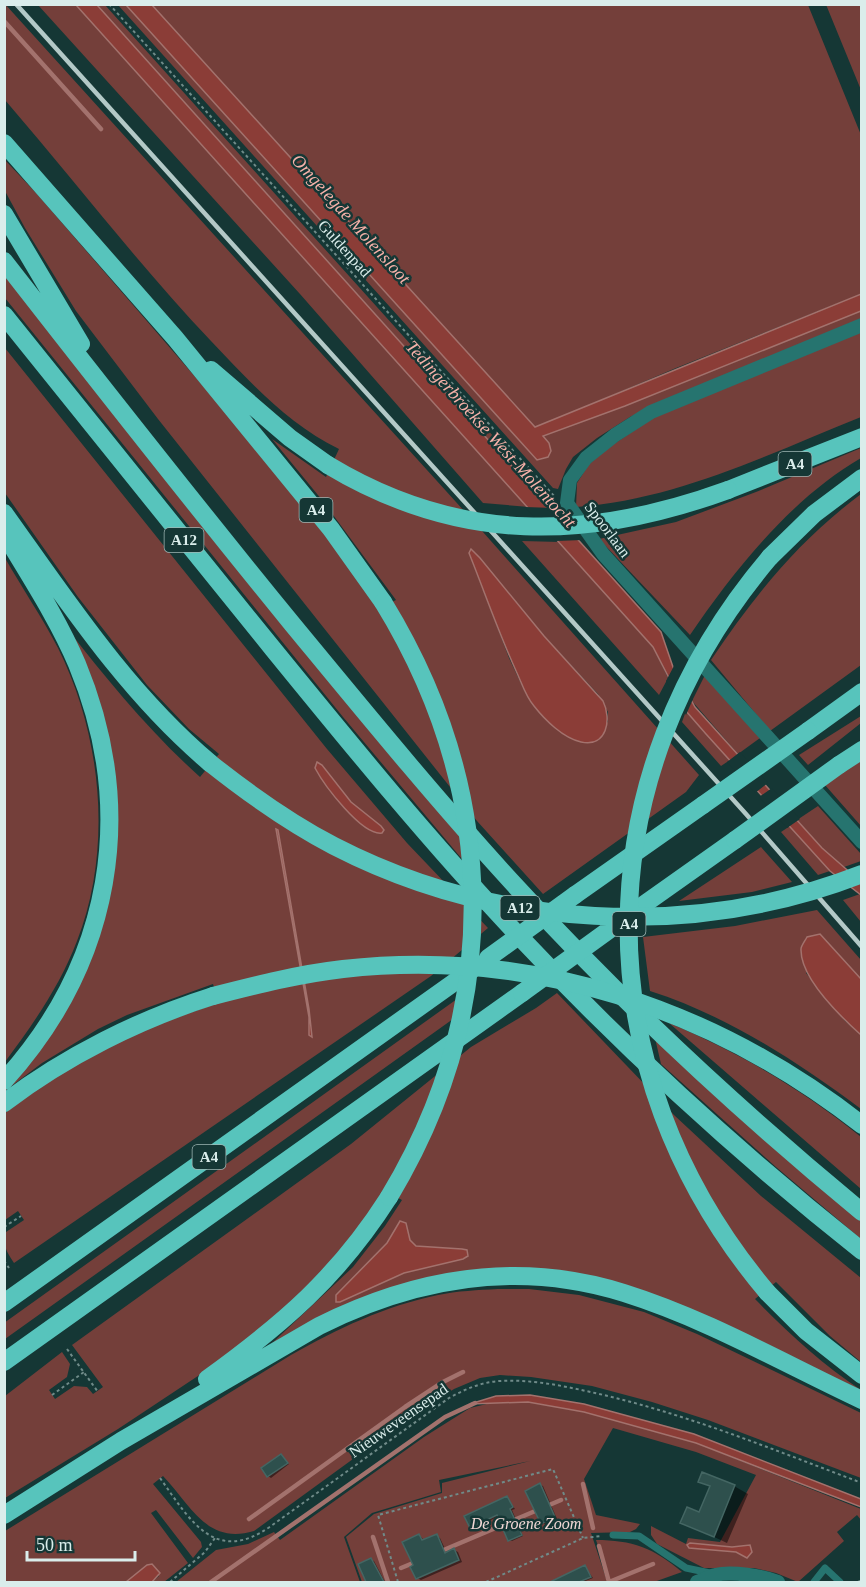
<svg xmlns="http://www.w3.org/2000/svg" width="866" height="1587" font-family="'Times New Roman',serif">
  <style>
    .green { fill: #743f3a; fill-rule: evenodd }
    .water { fill: #8b3d37; stroke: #a3726d; stroke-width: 1.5 }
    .pier { fill: #153735 }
    .shadow { fill: #0007 }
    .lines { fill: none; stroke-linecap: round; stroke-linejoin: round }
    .stream { stroke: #a3726d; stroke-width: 4.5 }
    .building { fill: #2e504d; stroke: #446663; stroke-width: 1.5 }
    .path { stroke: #708b89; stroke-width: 2; stroke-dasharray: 3 3; stroke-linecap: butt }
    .service { stroke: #26746f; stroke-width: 7 }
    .minor { stroke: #26746f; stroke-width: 14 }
    .motorway { stroke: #57c4bc; stroke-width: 18 }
    .rail { stroke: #b3c9c7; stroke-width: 4.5 }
    .motorway-bridge { stroke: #57c4bc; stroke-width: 18 }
    .labels { text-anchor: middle; stroke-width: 5; stroke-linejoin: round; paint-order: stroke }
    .shield { fill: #153735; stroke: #9fb6b4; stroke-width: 1.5 }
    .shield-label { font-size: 15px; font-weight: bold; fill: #daedeb }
    .street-label { font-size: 16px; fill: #daedeb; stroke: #153735 }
    .park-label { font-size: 16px; font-style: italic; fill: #f2d9d6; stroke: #153735 }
    .water-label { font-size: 18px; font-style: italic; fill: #f6b1a9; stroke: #153735 }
  </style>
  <rect width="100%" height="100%" fill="#153735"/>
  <path class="green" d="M 5,4 L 475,523 L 699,775 L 686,792 L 543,894 L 477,821 L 158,419 L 76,311 L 25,228 L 5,191 L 4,159 L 37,194 L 248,438 L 324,532 L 378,609 L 396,600 L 322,500 L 272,439 L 326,477 L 339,449 C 288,424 250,382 211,341 C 138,264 74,180 5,100 ZM 471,550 L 480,558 L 544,636 L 598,694 L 608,712 L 608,722 L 575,740 L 553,726 L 525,692 L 509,658 L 469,553 Z
    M 38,5 L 76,5 L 529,507 L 483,503 L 300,294 Z
    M 97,5 L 105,5 L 558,508 L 550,508 Z
    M 118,5 L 126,5 L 537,460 L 542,436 L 625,406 L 861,311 L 861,320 L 688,390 L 630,417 L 597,438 L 573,457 L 566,469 L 558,489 L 553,488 Z
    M 152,5 L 808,5 L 861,135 L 861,294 L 676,368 L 535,428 Z
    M 826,5 L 861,5 L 861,90 L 827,7 Z
    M 4,272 L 460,836 L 462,859 L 343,717 L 5,298 Z
    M 861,331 L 861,417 C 769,454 676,500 576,507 L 577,483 L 589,464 L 608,448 L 663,411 Z
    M 5,348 L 327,749 L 407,843 L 488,928 L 431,976 L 14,1263 C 7,1252 2,1246 6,1232 L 24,1220 L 18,1211 L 5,1220 L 5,1113 C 36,1088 83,1058 119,1041 C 151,1025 186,1015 219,1002 L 213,984 L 127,1015 L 98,1029 L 42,1063 L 5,1091 L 5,1088 L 59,1017 L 116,815 L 66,627 C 108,681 150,732 200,777 L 219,754 L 189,729 L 147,685 L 78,597 L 5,493 Z
    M 861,448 L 861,458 C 792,498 735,569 690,635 L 599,539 L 676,522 L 756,492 Z
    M 861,494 L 861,665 L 770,731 L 711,660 C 755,595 797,542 861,494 Z
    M 522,541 L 560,542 L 653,647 L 668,678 L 659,695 Z
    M 5,558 C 22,588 42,617 58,648 C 102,736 113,849 77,941 C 60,986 33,1024 5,1062 Z
    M 706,673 L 760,738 L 738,754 L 692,701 Z
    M 686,711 L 730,760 L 721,766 L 682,722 Z
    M 861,716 L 861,723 L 808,765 L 799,755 Z
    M 861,760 L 861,826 L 825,785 Z
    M 818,806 L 861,854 L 861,861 L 844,867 L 822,848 L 797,820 Z
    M 790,826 L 830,871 L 818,875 L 781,832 Z
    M 761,847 L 792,882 L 752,892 L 679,901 Z
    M 860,894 L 861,895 L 861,922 L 843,900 Z
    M 817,910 L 861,960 L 861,979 L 820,934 L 806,973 L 845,1021 L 861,1035 L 861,1109 C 796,1061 728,1016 650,991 L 643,937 L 735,926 Z
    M 557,993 L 674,1115 L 761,1196 L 861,1278 L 861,1362 L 830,1336 L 776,1282 L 755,1299 C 788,1333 822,1364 861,1390 L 691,1311 L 480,1271 L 268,1347 L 353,1267 L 385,1226 L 402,1200 L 385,1191 L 341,1254 L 268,1325 L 210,1368 L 118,1429 L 5,1498 L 5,1396 L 62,1352 L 70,1364 L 67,1377 L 49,1390 L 55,1399 L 74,1386 L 87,1387 L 93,1394 L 103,1387 L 72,1345 L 351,1144 L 471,1047 L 536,1008 Z
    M 457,999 L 453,1019 L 5,1339 L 4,1323 Z
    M 669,1023 C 740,1053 802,1089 861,1137 L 861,1189 Z
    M 655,1038 L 861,1220 L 861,1239 L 776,1167 L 661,1064 Z
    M 498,1289 L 529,1289 L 579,1295 L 644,1312 L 697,1334 L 861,1413 L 861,1478 L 708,1420 L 652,1402 L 592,1386 L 531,1377 L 500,1375 L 480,1378 L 454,1389 L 397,1427 L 254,1531 C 206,1545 191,1505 163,1476 L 153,1484 L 201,1542 L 202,1547 L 193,1558 L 156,1510 L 151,1513 L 188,1563 L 164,1582 L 152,1582 L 159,1576 L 147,1565 L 126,1582 L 5,1582 L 5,1531 L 291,1355 C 337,1329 385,1306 438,1295 C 457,1291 478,1290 498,1289 Z
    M 495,1402 L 528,1402 L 584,1412 L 696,1443 L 861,1509 L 861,1520 L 857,1515 L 837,1532 L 844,1541 L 798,1582 L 776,1573 L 754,1568 L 704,1568 L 657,1544 L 651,1535 L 651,1526 L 686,1544 L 688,1538 L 720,1542 L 756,1475 L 696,1452 L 613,1428 L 584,1479 L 596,1515 L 640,1524 L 636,1529 L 630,1532 L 591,1533 L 607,1581 L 602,1582 L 362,1582 L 346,1537 L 374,1514 L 442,1493 L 442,1483 L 530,1461 L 439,1480 L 441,1492 L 372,1513 L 344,1537 L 360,1582 L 176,1582 L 216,1550 L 248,1544 L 274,1532 L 280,1540 L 424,1437 L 470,1408 Z
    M 596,1540 C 632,1540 654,1548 682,1572 L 654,1582 L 610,1582 Z"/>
  <path class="water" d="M 76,5 L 97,5 L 661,632 L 673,667 L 695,707 L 822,848 L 861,882 L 861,895 L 830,871 L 706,734 L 686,711 L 653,647 Z
    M 126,5 L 152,5 L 535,427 L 861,294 L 861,311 L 625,406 L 543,436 L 549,443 L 551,451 L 548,457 L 537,460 Z
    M 471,549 L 480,558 L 544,636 L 603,701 C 612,719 607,748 581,742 C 563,738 545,720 534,706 C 526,697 522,684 517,673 C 499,634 485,593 469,553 Z
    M 317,762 L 322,765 L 351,802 L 381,826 L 384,830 L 382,833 C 362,836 324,785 315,768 Z
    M 276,829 L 278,830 L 309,1009 L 312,1037 L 309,1035 L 309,1017 Z
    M 820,934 L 861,979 L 861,1035 C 841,1017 800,978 801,949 C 801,946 805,941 807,937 Z
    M 400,1221 L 406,1223 L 410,1240 L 416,1246 L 462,1249 L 467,1250 L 468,1256 L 463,1259 L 404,1273 L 340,1302 L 336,1302 L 336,1295 L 387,1243 Z
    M 530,1395 L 584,1404 L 694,1434 L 861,1499 L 861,1507 L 696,1443 L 584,1412 L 528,1402 L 470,1404 L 496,1396 Z
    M 690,1543 L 732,1547 L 750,1545 L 752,1552 L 747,1558 L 736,1552 L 689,1548 L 687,1545 Z
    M 152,1564 L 160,1573 L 152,1582 L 126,1582 L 147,1565 Z"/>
  <path class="pier" d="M 525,507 L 554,508 L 583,540 L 556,541 Z
    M 675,664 L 693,699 L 686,715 L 666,681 Z
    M 740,752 L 768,783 L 755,793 L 727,762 Z
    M 772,788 L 800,819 L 787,828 L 759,797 Z"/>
  <path class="shadow" d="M 281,1455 L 289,1464 L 271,1478 L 268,1476 Z
    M 699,1481 L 734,1486 L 748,1494 L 727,1543 L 682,1522 L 700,1514 L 711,1487 Z
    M 540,1485 L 543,1486 L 557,1519 L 545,1524 L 542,1523 Z
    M 507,1498 L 515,1509 L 512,1510 L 523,1536 L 512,1541 L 509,1540 L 499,1516 L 473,1529 L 471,1527 Z
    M 419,1535 L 425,1541 L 436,1536 L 440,1538 L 447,1553 L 454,1550 L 458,1552 L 462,1562 L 421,1580 L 417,1578 L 415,1566 Z
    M 371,1560 L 374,1561 L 385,1582 L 368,1582 L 360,1565 Z
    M 585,1567 L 593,1578 L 583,1582 L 553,1582 Z"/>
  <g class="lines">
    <path class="stream" d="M 4,21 L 101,129
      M 583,1484 L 593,1528
      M 249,1519 L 405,1407 L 443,1382 L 463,1372
      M 373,1537 L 388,1582
      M 599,1546 L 609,1582
      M 439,1552 L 561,1500
      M 401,1568 L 418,1561
      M 211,1582 L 445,1417 L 475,1403
      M 609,1582 L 653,1564"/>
  </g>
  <path class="building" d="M 281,1454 L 288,1463 L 267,1477 L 261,1468 Z
    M 702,1472 L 735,1485 L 714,1537 L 680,1523 L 687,1507 L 699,1512 L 710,1486 L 698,1482 Z
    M 540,1483 L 555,1517 L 541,1524 L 525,1491 Z
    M 507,1496 L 513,1507 L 510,1509 L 522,1535 L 508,1541 L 497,1515 L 470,1528 L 464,1516 Z
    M 419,1534 L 422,1540 L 437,1534 L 445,1553 L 454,1548 L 459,1560 L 416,1579 L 410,1567 L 413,1565 L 402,1542 Z
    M 371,1558 L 384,1582 L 366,1582 L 358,1564 Z
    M 585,1565 L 591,1577 L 579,1582 L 550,1582 Z"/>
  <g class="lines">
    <path class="path" d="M 109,4 L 554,496
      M 4,1227 L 21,1216
      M 4,1261 L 9,1268
      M 67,1349 L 98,1392
      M 52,1395 L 84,1372
      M 160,1478 C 190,1520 215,1566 271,1526 L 449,1398 C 465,1389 482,1382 500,1381 C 531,1379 564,1386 595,1393 C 687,1414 774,1450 862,1483
      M 170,1582 L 205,1552 L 215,1538
      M 398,1582 L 378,1515 L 553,1469 L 583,1538
      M 486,1582 L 583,1538 L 602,1536
      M 858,1582 L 862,1580"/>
    <path class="service" d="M 613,1535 L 639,1536 L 686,1568 L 710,1573
      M 814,1582 L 825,1568 L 840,1582"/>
    <path class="minor" d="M 862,325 L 651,412 L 615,435 L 586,458 L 570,480 L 567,503 L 603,554 L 862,842
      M 697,1582 C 703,1580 710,1576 715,1575 C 732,1571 763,1576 778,1582"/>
    <path class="motorway" d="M 4,143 L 175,338 L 331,529 L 383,602
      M 4,214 L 81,344
      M 4,261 C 99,383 195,505 293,625 C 364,711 435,798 510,880 C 619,999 737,1109 862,1212
      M 4,315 C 94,427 183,538 273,649 C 352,746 432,844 518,935 C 625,1049 740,1154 862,1251
      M 211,370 L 290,438 L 328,465
      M 728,490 L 862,437
      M 4,513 C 67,601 127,693 210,763
      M 4,533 C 29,575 58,619 77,664 C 138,811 112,962 4,1081
      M 770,557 L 814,514 L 862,478
      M 808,731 L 862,692
      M 839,765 L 862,750
      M 575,895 L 703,805
      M 622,920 L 735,840
      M 4,1103 C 66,1056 140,1019 213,996
      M 767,1292 L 806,1331 L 862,1375
      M 4,1303 L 477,966
      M 4,1362 L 522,993
      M 207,1379 C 283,1324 338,1277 389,1197
      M 4,1515 L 121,1441 L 319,1326 C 415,1278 519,1260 624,1293 C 707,1319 783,1363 862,1400"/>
    <path class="rail" d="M 16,4 L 746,814 L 862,947"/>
    <path class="motorway-bridge" d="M 328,465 C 459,544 588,541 728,490
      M 383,602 C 499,791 504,1006 389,1197
      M 210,763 C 249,794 290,823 334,846 C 495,929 692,940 862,874
      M 703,805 L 808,731
      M 735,840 L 839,765
      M 488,958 L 575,895
      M 522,993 L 609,930
      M 213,996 C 256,985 299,974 343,969 C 533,948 712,1008 862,1125
      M 767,1292 C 581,1071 583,777 770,557"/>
  </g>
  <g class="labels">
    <g class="shield">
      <rect x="778.5" y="452" width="33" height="24" rx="4.5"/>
      <rect x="299.5" y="498" width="33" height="24" rx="4.5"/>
      <rect x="164.5" y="528" width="39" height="24" rx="4.5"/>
      <rect x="500.5" y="896" width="39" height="24" rx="4.5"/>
      <rect x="612.5" y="912" width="33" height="24" rx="4.5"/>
      <rect x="192.5" y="1145" width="33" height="24" rx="4.5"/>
    </g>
    <g class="shield-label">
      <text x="795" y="469">A4</text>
      <text x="316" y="515">A4</text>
      <text x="184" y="545">A12</text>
      <text x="520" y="913">A12</text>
      <text x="629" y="929">A4</text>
      <text x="209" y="1162">A4</text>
    </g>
    <g class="street-label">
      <text transform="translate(345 248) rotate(48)" y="6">Guldenpad</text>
      <text transform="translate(608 529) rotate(53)" y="6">Spoorlaan</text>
      <text transform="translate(398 1420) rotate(-35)" y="6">Nieuweveensepad</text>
    </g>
    <g class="park-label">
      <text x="526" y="1529">De Groene Zoom</text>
    </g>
    <g class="water-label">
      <text transform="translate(351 219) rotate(48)" y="6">Omgelegde Molensloot</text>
      <text transform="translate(491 434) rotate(48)" y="6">Tedingerbroekse West-Molentocht</text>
    </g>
  </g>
  <rect width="866" height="1587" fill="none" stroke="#daedeb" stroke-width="12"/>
  <path d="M27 1551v9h108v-9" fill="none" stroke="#daedeb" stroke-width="3"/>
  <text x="36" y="1551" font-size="18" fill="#daedeb" stroke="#153735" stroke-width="4.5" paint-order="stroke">50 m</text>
</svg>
